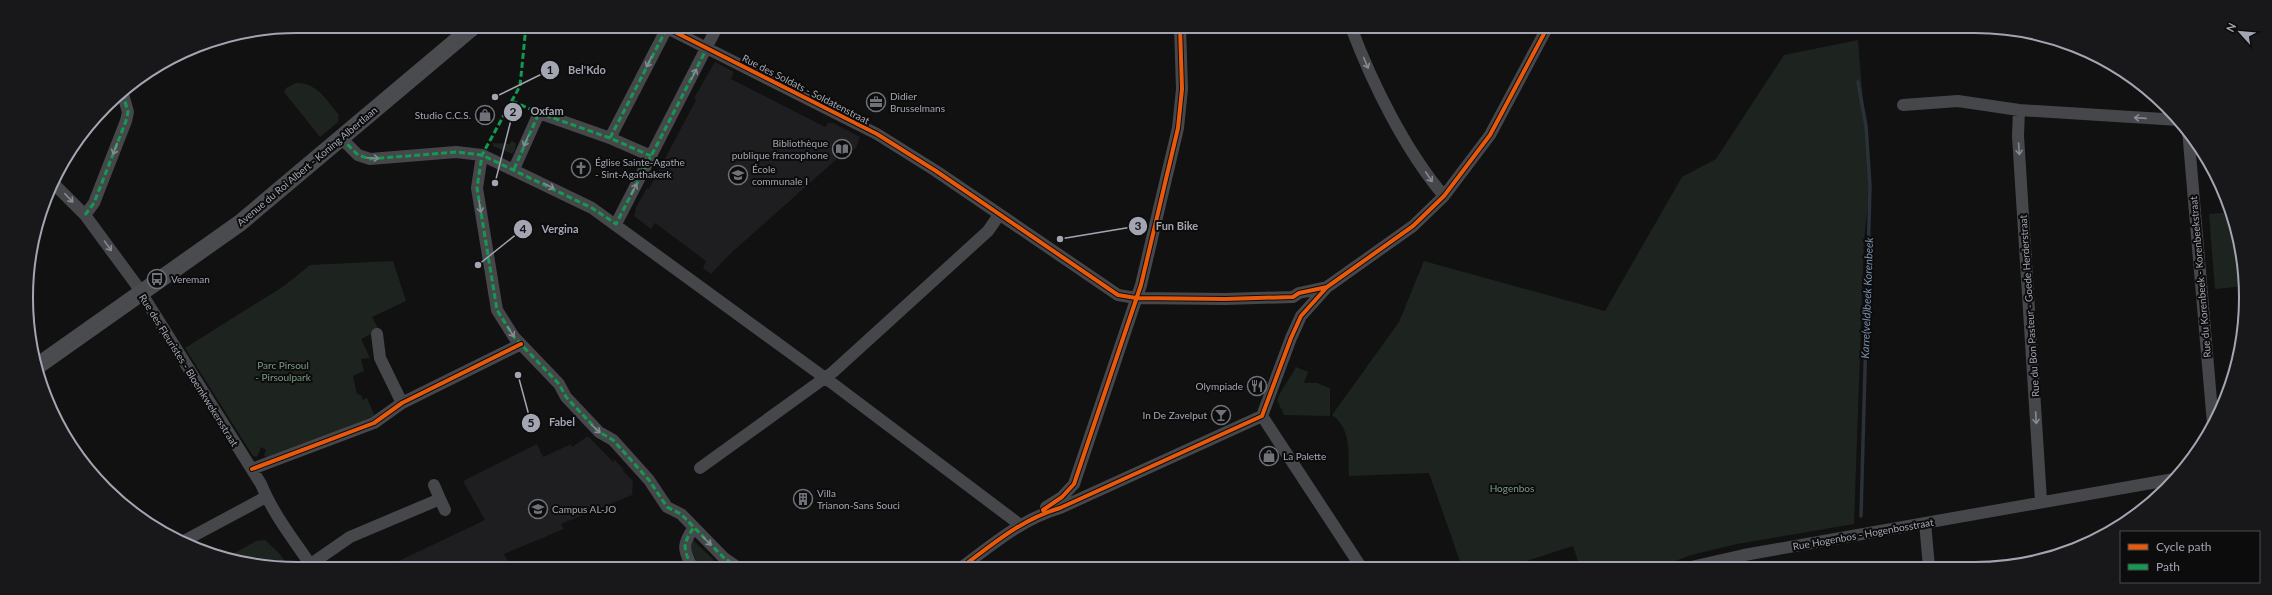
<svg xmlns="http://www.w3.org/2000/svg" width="2272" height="595" font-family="Lato,sans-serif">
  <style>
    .built { fill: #1e1e20 }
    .green { fill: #1d231f }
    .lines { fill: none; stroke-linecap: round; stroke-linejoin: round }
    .stream { stroke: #2a3138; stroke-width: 3.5 }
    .street { stroke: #46474a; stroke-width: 12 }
    .secondary { stroke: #4a4b4e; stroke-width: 17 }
    .tram { stroke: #48484c; stroke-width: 1 }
    .quiet { stroke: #139951; stroke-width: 3; stroke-dasharray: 6 3; stroke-linecap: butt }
    .cycleway-casing { stroke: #0c0c0d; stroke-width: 6 }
    .cycleway { stroke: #e8590c; stroke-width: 4 }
    .oneway { stroke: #878a93 }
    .labels { text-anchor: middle; stroke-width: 4; stroke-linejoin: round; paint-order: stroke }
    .street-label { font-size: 10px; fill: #a3a6b2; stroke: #0c0c0d }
    .poi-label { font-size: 10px; fill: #a3a6b2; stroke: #0c0c0d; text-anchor: start }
    .park-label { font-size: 10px; fill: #7a9c80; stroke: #0c0c0d }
    .water-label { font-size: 11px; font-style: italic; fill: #7b8fac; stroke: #0c0c0d }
    .rim { fill: none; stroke: #a3a6b2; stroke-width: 2 }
    .leader { fill: none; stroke: #a3a6b2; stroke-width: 1.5 }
    .callout-dot { fill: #a3a6b2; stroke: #0c0c0d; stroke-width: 1.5 }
    .mark-label { font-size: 12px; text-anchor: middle; font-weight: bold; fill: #111 }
    .callout-label { font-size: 11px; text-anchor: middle; font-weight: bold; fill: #a3a6b2; stroke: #0c0c0d; stroke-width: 4; stroke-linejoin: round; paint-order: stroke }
  </style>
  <rect width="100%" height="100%" fill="#111112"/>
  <path class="built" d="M 715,62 L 734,72 L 731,79 L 825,127 L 829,122 L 835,124 L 860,137 L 856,148 L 850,151 L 848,149 L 730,254 L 711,274 L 703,268 L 706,261 L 655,223 L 651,229 L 634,216 L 636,210 L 635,209 L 647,188 L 649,189 L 696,100 L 694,98 Z
    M 588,436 L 613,462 L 615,460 L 624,470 L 623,471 L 633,481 L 632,495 L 561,524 L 564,529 L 504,554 L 508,562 L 498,567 L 386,567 L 485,520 L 463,481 L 537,444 L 543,457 L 571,444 L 572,447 Z"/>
  <path class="green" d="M 1858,40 L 1870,186 L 1864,240 L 1854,524 L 1737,544 L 1691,555 L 1660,567 L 1580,567 L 1573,546 L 1508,567 L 1462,567 L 1429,473 L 1349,476 C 1348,454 1352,429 1332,415 L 1399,322 L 1424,261 L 1605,311 L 1682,177 L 1716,159 L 1784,55 Z
    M 296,83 C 317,82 327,101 339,115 L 338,122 L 320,137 L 284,92 L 286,88 Z
    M 512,141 L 516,143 L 515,150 L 512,154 L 493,146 L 493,143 L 509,144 Z
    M 2231,212 L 2237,227 L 2245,286 L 2215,289 L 2209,214 Z
    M 393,261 L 406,301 L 372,317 L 379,330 L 361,339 L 370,358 L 361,359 L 364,371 L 353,376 L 357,394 L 361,395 L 363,400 L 367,398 L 375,417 L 267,457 L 264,456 L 266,450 L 261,447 L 257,457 L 253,456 L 185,348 L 284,286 L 310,265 Z
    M 1296,367 L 1308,372 L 1304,383 L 1317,383 L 1330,388 L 1330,416 L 1284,415 L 1277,400 C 1282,387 1290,379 1296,367 Z
    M 265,540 L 279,553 L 289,567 L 262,567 L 226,558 L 256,541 Z
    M 693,540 L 713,559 L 712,567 L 699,566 L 688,543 Z"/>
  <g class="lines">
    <path class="stream" d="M 1858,82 L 1866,126 L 1870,186 L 1861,516"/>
    <path class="street" d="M 665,27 L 877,134 L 936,171 L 1118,295 L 1136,298 L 1225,299 L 1293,297 L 1299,293 L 1327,287
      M 1351,27 C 1372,83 1405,150 1444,196
      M 1903,105 L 1958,101 L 2019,110 L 2179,120
      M 2019,110 L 2018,136 L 2041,501
      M 2188,130 L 2213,424
      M 341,138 L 358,155 L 370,159 L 456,152 L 482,155 L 592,208 L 836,386 L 1019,524
      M 610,138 L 667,28
      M 482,155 L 477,188 L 497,310 L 514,337 L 559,384 L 566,397 L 599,432 L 613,440 L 649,480 L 667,507 L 681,514 L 724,558 L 737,567
      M 514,169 L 539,113 L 610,138 L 651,156
      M 52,182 L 85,215 L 135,283 L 261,484 C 273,514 294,540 312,567
      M 85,215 L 94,203 L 126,121 L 128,112 L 122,91
      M 616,224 L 717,27
      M 377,334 L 380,358 L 402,403
      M 1262,416 L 1361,567
      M 700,468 L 833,372 L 988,231 L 999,215
      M 252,469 L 374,423 L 402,403 L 521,344
      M 440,499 L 445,510
      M 1046,507 L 1062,497 L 1074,484 L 1141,285 L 1178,128 L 1182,89 L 1180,27
      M 1925,523 L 1929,567
      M 182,542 L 266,497
      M 311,564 L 350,537 L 440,499 L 434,485
      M 692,567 C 683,548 682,545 694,527
      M 962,567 C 993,544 1022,519 1060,508 L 1262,416 L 1291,338 L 1301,316 L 1327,287 L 1413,226 L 1444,196 L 1490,135 L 1547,28
      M 1691,567 L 1744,555 L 2174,479"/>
    <path class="secondary" d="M 36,367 L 240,223 L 474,26"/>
    <path class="tram" d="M 37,370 L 242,225 L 478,26"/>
    <path class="quiet" d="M 526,26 L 520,86 L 482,155 L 477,188 L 497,310 L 514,337 L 559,384 L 566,397 L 599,432 L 613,440 L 649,480 L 667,507 L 681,514 L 724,558 L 737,567
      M 512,101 L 539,113 L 610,138 L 651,156
      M 341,138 L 358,155 L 370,159 L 456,152 L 482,155 L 592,208 L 616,224 L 707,48
      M 610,138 L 667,28
      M 514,169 L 539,113
      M 85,215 L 94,203 L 126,121 L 128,112 L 122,91
      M 692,567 C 683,548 682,545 694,527"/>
    <g class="cycleway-casing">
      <path id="cycleway" d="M 665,27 L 877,134 L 936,171 L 1118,295 L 1136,298 L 1225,299 L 1293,297 L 1299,293 L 1327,287
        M 252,469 L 374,423 L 402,403 L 521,344
        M 1043,510 L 1062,497 L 1074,484 L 1141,285 L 1178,128 L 1182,89 L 1180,27
        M 962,567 C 993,544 1022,519 1060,508 L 1262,416 L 1291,338 L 1301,316 L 1327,287 L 1413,226 L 1444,196 L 1490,135 L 1547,28"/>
    </g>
    <use href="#cycleway" class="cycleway"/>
  </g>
  <defs><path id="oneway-shaft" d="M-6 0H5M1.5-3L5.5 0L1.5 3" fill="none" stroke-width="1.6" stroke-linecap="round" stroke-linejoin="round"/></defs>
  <g class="oneway">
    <use href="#oneway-shaft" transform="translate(649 62) rotate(117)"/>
    <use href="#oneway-shaft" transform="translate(1366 63) rotate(67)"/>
    <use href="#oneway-shaft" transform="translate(694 74) rotate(-63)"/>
    <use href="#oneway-shaft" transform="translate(2140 118) rotate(-176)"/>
    <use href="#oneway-shaft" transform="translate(526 141) rotate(114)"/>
    <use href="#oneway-shaft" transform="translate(115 149) rotate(111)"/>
    <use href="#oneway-shaft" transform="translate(2019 149) rotate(86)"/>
    <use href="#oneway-shaft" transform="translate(373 158) rotate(3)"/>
    <use href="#oneway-shaft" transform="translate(1429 177) rotate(56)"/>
    <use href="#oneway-shaft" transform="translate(549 186) rotate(27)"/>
    <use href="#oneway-shaft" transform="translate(634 189) rotate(-63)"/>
    <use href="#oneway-shaft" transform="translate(69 198) rotate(46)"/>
    <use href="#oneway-shaft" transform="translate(480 207) rotate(81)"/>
    <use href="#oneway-shaft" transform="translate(108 246) rotate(54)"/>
    <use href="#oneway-shaft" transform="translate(511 332) rotate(57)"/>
    <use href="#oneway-shaft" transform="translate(2036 418) rotate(87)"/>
    <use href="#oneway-shaft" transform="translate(596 429) rotate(43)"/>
    <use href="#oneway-shaft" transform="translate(707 541) rotate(45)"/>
  </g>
  <defs>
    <g id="office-ring" transform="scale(1)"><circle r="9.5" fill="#0c0c0d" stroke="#70727a" stroke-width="1.5"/><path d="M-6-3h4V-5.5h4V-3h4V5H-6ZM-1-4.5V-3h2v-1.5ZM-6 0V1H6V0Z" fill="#70727a"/></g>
    <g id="shop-ring" transform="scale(1)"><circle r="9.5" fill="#0c0c0d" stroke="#70727a" stroke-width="1.5"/><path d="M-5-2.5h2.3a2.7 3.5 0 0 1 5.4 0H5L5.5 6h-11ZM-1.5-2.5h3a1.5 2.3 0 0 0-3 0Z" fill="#70727a"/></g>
    <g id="library-ring" transform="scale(1)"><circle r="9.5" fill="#0c0c0d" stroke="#70727a" stroke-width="1.5"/><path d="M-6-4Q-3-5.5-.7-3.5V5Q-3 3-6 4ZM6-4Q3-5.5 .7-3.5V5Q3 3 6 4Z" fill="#70727a"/></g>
    <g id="church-ring" transform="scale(1)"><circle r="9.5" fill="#0c0c0d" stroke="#70727a" stroke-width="1.5"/><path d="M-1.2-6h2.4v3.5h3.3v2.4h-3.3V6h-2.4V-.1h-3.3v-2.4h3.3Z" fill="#70727a"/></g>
    <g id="school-ring" transform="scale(1)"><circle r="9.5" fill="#0c0c0d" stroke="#70727a" stroke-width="1.5"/><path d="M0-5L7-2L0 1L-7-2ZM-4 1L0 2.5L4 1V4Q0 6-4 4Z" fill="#70727a"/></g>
    <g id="bus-ring" transform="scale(1)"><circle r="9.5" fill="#0c0c0d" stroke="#70727a" stroke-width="1.5"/><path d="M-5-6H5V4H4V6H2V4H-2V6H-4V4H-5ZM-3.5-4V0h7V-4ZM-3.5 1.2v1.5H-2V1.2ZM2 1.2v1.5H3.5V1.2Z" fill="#70727a"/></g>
    <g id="restaurant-ring" transform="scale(1)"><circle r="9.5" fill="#0c0c0d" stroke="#70727a" stroke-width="1.5"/><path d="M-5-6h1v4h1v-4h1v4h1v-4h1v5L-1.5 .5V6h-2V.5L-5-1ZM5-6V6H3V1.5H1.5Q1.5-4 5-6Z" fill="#70727a"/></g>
    <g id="bar-ring" transform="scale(1)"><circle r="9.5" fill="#0c0c0d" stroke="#70727a" stroke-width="1.5"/><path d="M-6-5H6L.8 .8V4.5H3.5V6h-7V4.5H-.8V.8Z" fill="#70727a"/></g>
    <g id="building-ring" transform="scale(1)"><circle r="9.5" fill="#0c0c0d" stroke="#70727a" stroke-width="1.5"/><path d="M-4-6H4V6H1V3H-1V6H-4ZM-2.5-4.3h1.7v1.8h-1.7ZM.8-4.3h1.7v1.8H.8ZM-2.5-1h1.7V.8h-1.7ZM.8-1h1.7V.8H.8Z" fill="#70727a"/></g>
  </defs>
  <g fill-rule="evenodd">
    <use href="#office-ring" x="876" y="102"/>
    <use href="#shop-ring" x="485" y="115"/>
    <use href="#library-ring" x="842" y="149"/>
    <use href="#church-ring" x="581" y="168"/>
    <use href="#school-ring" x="738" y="175"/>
    <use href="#bus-ring" x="157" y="279"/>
    <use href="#restaurant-ring" x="1257" y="386"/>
    <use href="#bar-ring" x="1221" y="415"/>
    <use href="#shop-ring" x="1269" y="456"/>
    <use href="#building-ring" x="803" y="499"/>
    <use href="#school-ring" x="538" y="509"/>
  </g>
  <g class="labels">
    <g class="street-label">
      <text transform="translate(806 89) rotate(27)" y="4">Rue des Soldats - Soldatenstraat</text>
      <text transform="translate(307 166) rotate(-40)" y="4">Avenue du Roi Albert - Koning Albertlaan</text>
      <text transform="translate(2200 277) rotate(-95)" y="4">Rue du Korenbeek - Korenbeekstraat</text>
      <text transform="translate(2029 306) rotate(-94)" y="4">Rue du Bon Pasteur - Goede Herderstraat</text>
      <text transform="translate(189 370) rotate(58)" y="4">Rue des Fleuristes - Bloemkwekersstraat</text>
      <text transform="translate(1863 534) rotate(-10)" y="4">Rue Hogenbos - Hogenbosstraat</text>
    </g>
    <g class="poi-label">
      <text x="890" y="100">Didier<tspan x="890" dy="12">Brusselmans</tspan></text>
      <text x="471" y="119" text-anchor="end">Studio C.C.S.</text>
      <text x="828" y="147" text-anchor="end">Bibliothèque<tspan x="828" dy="12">publique francophone</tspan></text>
      <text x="595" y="166">Église Sainte-Agathe<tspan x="595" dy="12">- Sint-Agathakerk</tspan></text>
      <text x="752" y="173">École<tspan x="752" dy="12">communale I</tspan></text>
      <text x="171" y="283">Vereman</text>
      <text x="1243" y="390" text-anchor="end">Olympiade</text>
      <text x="1207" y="419" text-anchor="end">In De Zavelput</text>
      <text x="1283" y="460">La Palette</text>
      <text x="817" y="497">Villa<tspan x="817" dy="12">Trianon-Sans Souci</tspan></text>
      <text x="552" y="513">Campus AL-JO</text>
    </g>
    <g class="park-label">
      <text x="283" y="369">Parc Pirsoul<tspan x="283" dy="12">- Pirsoulpark</tspan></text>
      <text x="1512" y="492">Hogenbos</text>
    </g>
    <g class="water-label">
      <text transform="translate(1867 298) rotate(-88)" y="4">Karre(veld)beek Korenbeek</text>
    </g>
  </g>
  <path d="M0 0H2272V595H0ZM297 33H1975A264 264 0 0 1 2239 297V298A264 264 0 0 1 1975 562H297A264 264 0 0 1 33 298V297A264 264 0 0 1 297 33Z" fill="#18181a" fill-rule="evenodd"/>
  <path class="rim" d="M297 33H1975A264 264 0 0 1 2239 297V298A264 264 0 0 1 1975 562H297A264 264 0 0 1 33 298V297A264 264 0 0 1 297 33Z"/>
  <path class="leader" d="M495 97L550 70M495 183L513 112M1060 239L1138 226M478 265L523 229M518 375L531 423"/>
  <g class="callout-dot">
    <circle cx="495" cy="97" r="4"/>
    <circle cx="495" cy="183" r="4"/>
    <circle cx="1060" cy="239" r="4"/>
    <circle cx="478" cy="265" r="4"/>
    <circle cx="518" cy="375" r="4"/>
    <circle cx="550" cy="70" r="10"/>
    <circle cx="513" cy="112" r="10"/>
    <circle cx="1138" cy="226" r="10"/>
    <circle cx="523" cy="229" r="10"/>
    <circle cx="531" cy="423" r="10"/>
  </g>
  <g class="mark-label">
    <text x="550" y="74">1</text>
    <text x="513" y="116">2</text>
    <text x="1138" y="230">3</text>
    <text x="523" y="233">4</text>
    <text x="531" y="427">5</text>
  </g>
  <g class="callout-label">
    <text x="587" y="74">Bel'Kdo</text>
    <text x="547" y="115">Oxfam</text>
    <text x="1177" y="230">Fun Bike</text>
    <text x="560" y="233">Vergina</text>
    <text x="562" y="426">Fabel</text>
  </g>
  <rect x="2120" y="531" width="140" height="52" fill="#0c0c0d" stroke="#484a4f"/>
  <rect x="2128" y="544" width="20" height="6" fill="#e8590c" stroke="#484a4f"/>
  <text x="2156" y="551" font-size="12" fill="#a3a6b2">Cycle path</text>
  <rect x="2128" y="564" width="20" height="6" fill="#139951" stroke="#484a4f"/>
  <text x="2156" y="571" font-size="12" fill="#a3a6b2">Path</text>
  <g transform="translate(2240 32) rotate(297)" stroke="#0c0c0d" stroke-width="3" paint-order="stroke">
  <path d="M0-3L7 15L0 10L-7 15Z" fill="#a3a6b2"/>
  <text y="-6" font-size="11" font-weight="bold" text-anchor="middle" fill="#a3a6b2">N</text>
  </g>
</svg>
